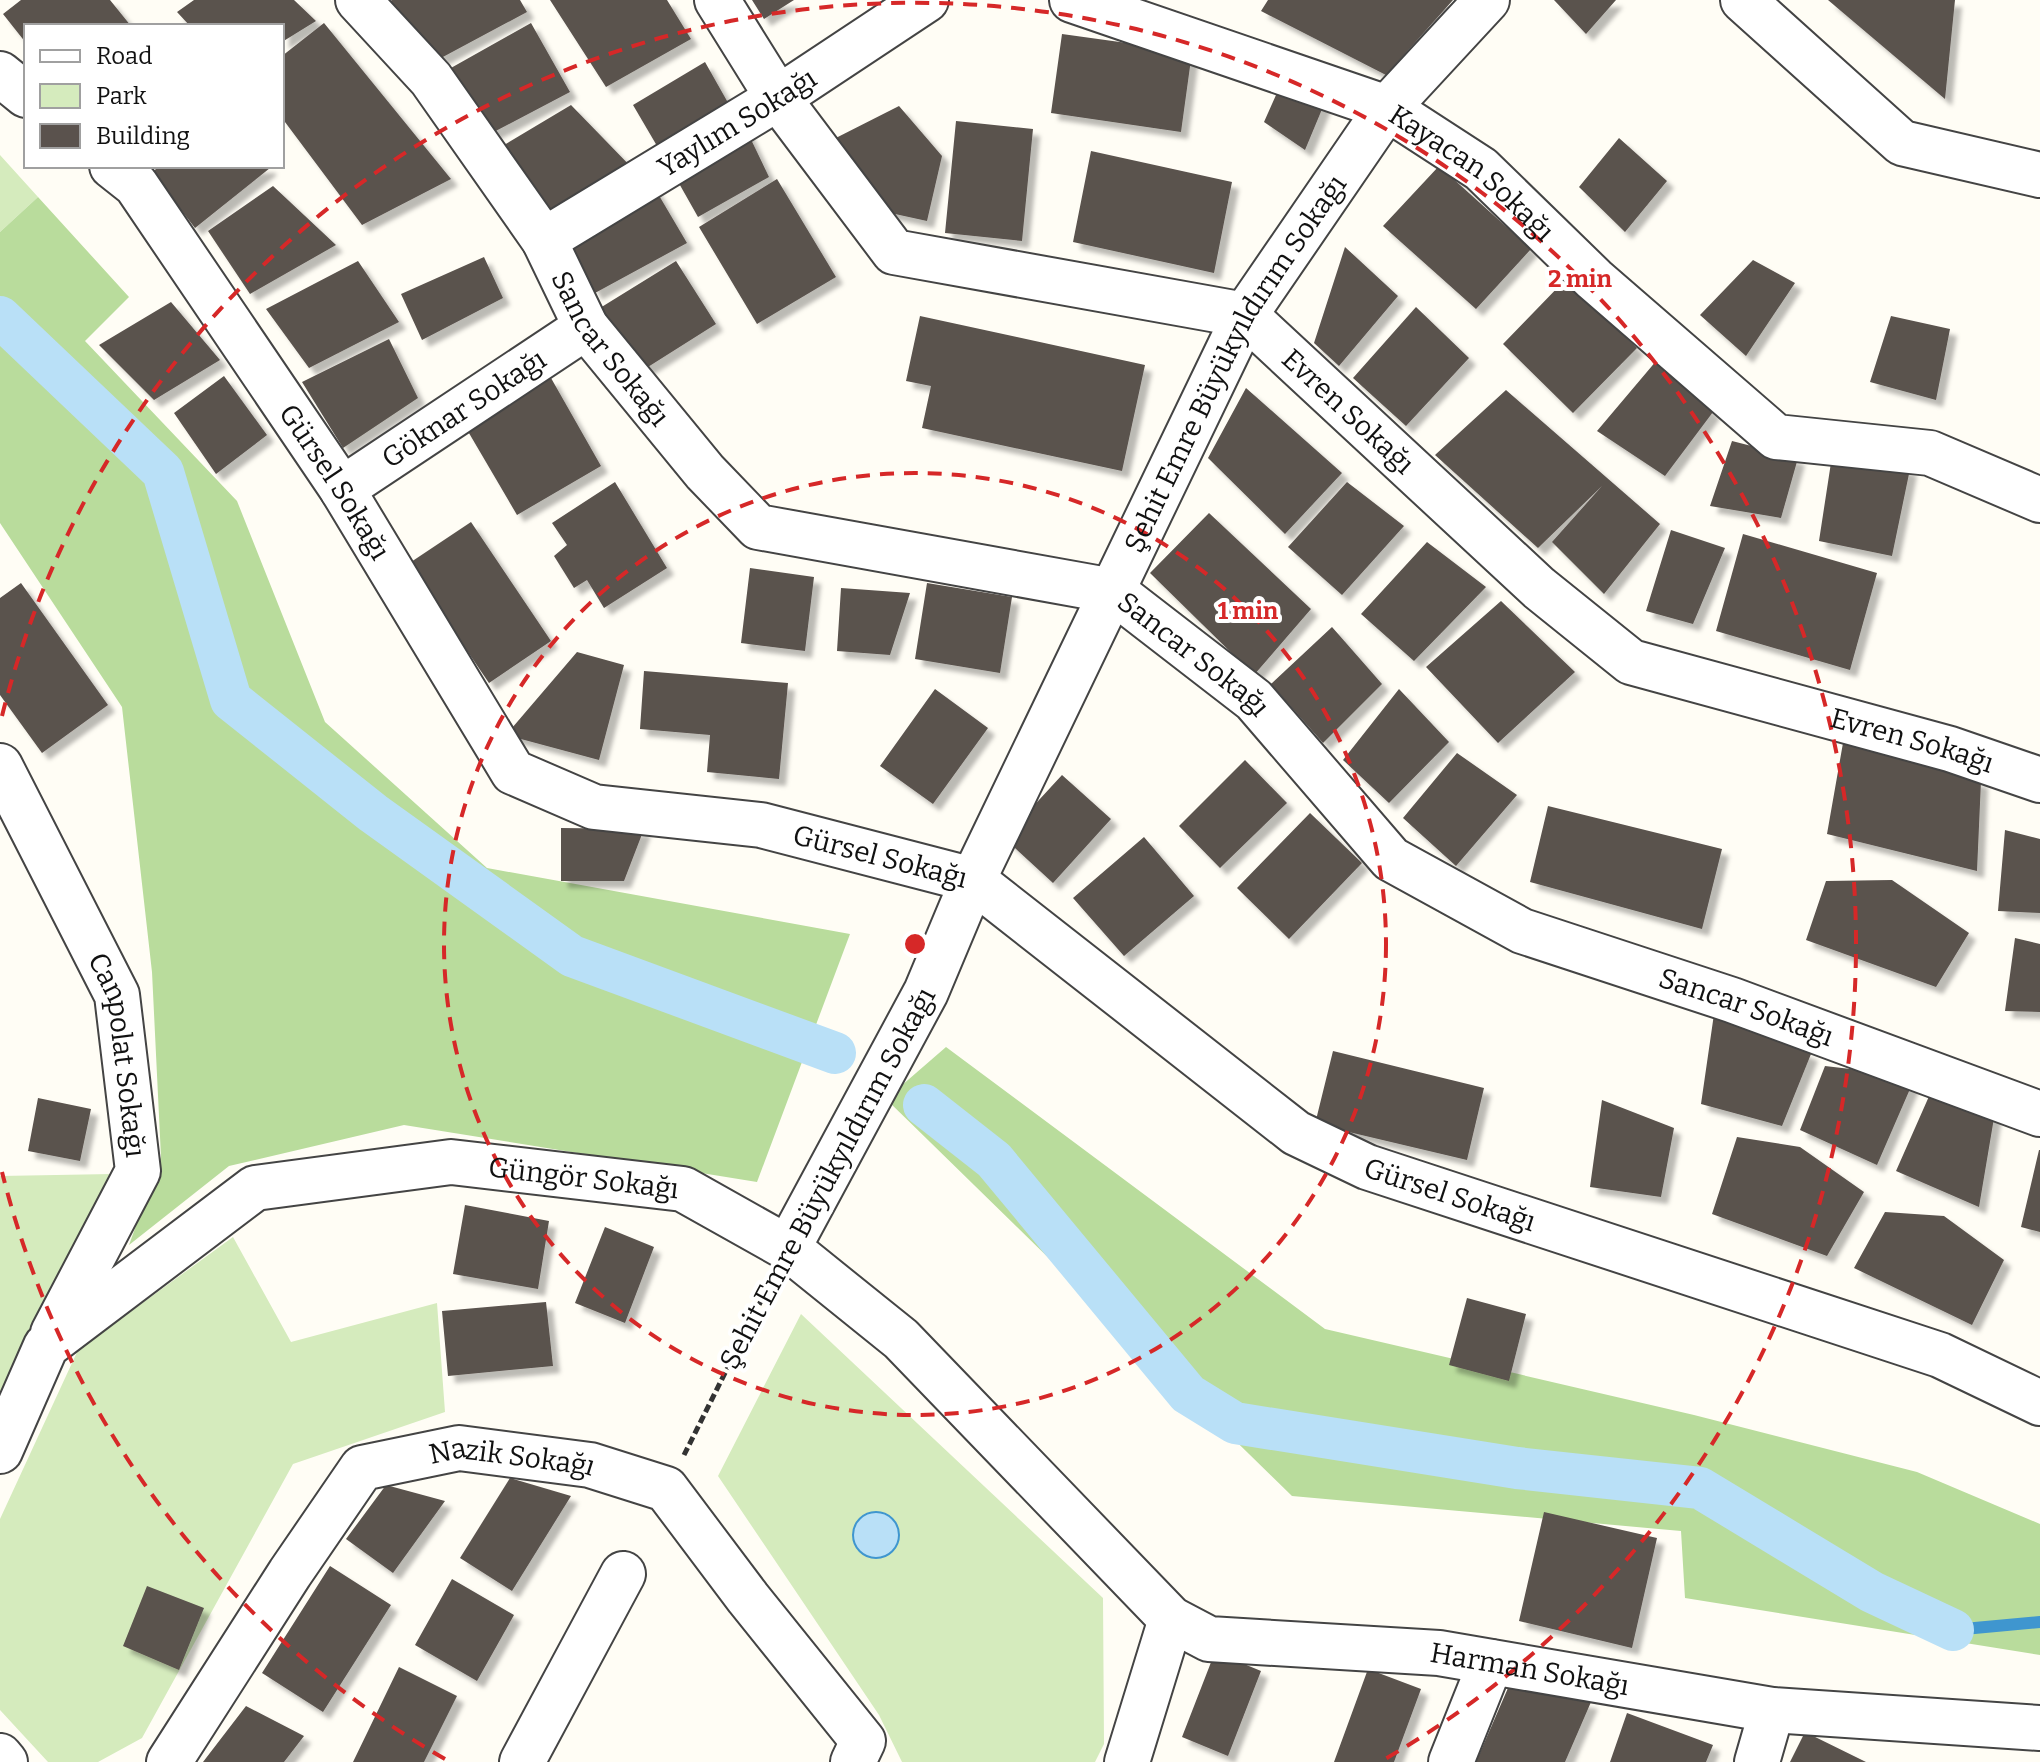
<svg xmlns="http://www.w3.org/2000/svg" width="2040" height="1762" font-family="Bitter,serif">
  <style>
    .green { fill: #d5ebbd }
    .forest { fill: #b9dc9c }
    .water { fill: #b9e0f7; stroke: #3f96cf; stroke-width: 2 }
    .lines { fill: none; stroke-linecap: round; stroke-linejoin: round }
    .stream { stroke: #3f96cf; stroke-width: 12 }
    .canal { stroke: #b9e0f7; stroke-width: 42 }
    .building { fill: #5a524d; filter: url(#shadow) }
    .minor-casing { stroke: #444; stroke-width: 48 }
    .path { stroke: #333; stroke-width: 5; stroke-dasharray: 8 4; stroke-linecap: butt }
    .minor { stroke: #fff; stroke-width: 44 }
    .ring { fill: none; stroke: #d62828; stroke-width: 4; stroke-dasharray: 14 10 }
    .labels { text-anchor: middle; stroke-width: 8; stroke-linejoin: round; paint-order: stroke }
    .street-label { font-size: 28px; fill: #111; stroke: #fff }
    .centre { fill: #d62828; stroke: #fff; stroke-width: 4 }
    .ring-label { font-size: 24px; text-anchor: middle; font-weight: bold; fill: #d62828; stroke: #fff; stroke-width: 8; stroke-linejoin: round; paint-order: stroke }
  </style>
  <defs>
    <filter id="shadow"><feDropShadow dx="7" dy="7" stdDeviation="2" flood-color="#0004"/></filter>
  </defs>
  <rect width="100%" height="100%" fill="#fffdf5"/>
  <path class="green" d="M 0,155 L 38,197 L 0,232 Z
    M 112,1174 L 0,1418 L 0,1176 Z
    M 233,1237 L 291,1342 L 437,1303 L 445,1412 L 293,1464 L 142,1738 L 98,1762 L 48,1762 L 0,1710 L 0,1519 L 78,1350 Z
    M 801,1314 L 1103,1598 L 1104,1744 L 1095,1762 L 902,1762 L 879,1715 L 718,1476 Z"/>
  <path class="forest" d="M 38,197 L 129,297 L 85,341 L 237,501 L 325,722 L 487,868 L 850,934 L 757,1182 L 404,1125 L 229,1166 L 129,1245 L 161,1157 L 152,972 L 122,707 L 0,523 L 0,232 Z
    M 946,1047 L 1325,1329 L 1694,1415 L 1917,1472 L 2040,1524 L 2040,1655 L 1685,1598 L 1681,1531 L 1292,1496 L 886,1099 Z"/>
  <path class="water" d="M853 1535a23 23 0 1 1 46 0a23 23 0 1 1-46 0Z"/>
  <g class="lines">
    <path class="stream" d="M 1953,1630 L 2040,1622"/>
    <path class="canal" d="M 0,317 L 163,472 L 231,700 L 373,813 L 572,956 L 835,1053
      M 924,1105 L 994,1160 L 1188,1394 L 1235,1423 L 1517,1468 L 1700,1488 L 1872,1592 L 1953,1630"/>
  </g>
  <path class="building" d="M 21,0 L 110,0 L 131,26 L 26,26 L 26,43 L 3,14 Z
    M 194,0 L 294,0 L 316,21 L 282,42 L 282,26 L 190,26 L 177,12 Z
    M 392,0 L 520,0 L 527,12 L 441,58 L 382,6 Z
    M 550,0 L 667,0 L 691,39 L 606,87 Z
    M 752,0 L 794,0 L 764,19 Z
    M 1268,0 L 1453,0 L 1386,75 L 1261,11 Z
    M 1554,0 L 1616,0 L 1586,34 Z
    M 1828,0 L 1955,0 L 1945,99 Z
    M 324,23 L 451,179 L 362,225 L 282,118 L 282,56 Z
    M 531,23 L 570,92 L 490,134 L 442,73 Z
    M 1062,34 L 1192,52 L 1181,132 L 1051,113 Z
    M 705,62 L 731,108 L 660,151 L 633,105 Z
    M 1280,86 L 1325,102 L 1305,150 L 1264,122 Z
    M 571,105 L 637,173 L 548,230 L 499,148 Z
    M 899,106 L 942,156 L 927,221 L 886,212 L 822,145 Z
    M 956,121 L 1033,129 L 1022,241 L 945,233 Z
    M 745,127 L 769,177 L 698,217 L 672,171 Z
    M 1619,138 L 1667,181 L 1625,232 L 1579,187 Z
    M 1091,151 L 1232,182 L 1214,273 L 1073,242 Z
    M 160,166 L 268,166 L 270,168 L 195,228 L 152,172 Z
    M 1439,166 L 1531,249 L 1476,309 L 1383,226 Z
    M 777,179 L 836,277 L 757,324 L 699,227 Z
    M 273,186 L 336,245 L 250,294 L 208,231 Z
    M 654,187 L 687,243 L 595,293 L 564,236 Z
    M 1345,247 L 1398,296 L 1339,366 L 1314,343 Z
    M 484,257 L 503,298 L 422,340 L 401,294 Z
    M 1753,260 L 1795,283 L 1746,356 L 1700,315 Z
    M 358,261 L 399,322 L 309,368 L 266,309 Z
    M 676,261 L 716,324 L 640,372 L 600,308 Z
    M 1565,280 L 1637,348 L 1573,413 L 1503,344 Z
    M 171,302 L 220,360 L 154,400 L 99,345 Z
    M 1416,307 L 1469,358 L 1406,426 L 1353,378 Z
    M 920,316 L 1145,365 L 1122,471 L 922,428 L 931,386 L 906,381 Z
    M 1891,316 L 1950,329 L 1936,400 L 1870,382 Z
    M 389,339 L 418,398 L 343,448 L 302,382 Z
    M 1657,360 L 1713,412 L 1665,476 L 1597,431 Z
    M 224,376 L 267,435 L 216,474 L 174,413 Z
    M 551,378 L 601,466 L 517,515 L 466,428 Z
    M 1246,388 L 1342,473 L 1285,534 L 1208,458 Z
    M 1506,390 L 1660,524 L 1604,594 L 1552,542 L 1602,486 L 1538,548 L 1435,455 Z
    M 1732,441 L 1798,458 L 1781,518 L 1710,506 Z
    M 1834,443 L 1910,469 L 1892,556 L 1819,541 Z
    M 615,482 L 667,568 L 604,608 L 587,580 L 574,588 L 554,556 L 567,545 L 552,523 Z
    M 1347,482 L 1404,526 L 1342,595 L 1288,547 Z
    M 1209,513 L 1311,609 L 1254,675 L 1150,573 Z
    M 471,522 L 551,641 L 489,683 L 408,564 Z
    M 1671,530 L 1725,548 L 1693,624 L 1646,611 Z
    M 1743,534 L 1877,573 L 1850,670 L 1716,631 Z
    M 1427,542 L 1486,587 L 1414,661 L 1361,614 Z
    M 750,568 L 814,577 L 805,651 L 741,643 Z
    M 21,583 L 108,705 L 42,753 L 0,695 L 0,598 Z
    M 927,583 L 1012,597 L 1000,673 L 915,659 Z
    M 841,588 L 910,593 L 890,655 L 837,651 Z
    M 1501,601 L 1575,672 L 1498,743 L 1426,667 Z
    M 1332,627 L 1382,684 L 1323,743 L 1271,684 Z
    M 577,652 L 624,665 L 599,760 L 506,735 Z
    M 644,671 L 788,683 L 779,779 L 707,772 L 710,735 L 640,729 Z
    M 935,689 L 988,728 L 933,804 L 880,766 Z
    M 1399,689 L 1449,742 L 1389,803 L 1343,760 Z
    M 1843,743 L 1981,781 L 1977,871 L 1827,834 Z
    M 1457,753 L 1517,795 L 1456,866 L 1403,818 Z
    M 1245,760 L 1287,803 L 1220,868 L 1179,826 Z
    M 1062,775 L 1111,819 L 1053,883 L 1004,838 Z
    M 1548,806 L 1722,849 L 1702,929 L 1530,882 Z
    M 1310,813 L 1362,863 L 1289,939 L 1237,888 Z
    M 561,828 L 644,829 L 624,881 L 561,881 Z
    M 2005,830 L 2040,839 L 2040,913 L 1998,911 Z
    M 1144,837 L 1194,896 L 1124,956 L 1073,898 Z
    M 1892,880 L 1969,933 L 1936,987 L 1806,940 L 1826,881 Z
    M 2015,938 L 2040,944 L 2040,1012 L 2005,1011 Z
    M 1714,1014 L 1811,1054 L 1782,1126 L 1701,1104 Z
    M 1333,1051 L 1484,1088 L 1467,1160 L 1315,1124 Z
    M 1825,1066 L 1859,1070 L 1913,1082 L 1877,1165 L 1800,1130 Z
    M 1934,1085 L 1995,1112 L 1979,1207 L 1896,1171 Z
    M 38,1098 L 91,1109 L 80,1161 L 28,1151 Z
    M 1602,1100 L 1674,1128 L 1661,1197 L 1590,1187 Z
    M 1737,1137 L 1800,1147 L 1864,1192 L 1827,1256 L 1712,1214 Z
    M 2039,1150 L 2040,1150 L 2040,1232 L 2021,1227 Z
    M 465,1205 L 549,1221 L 538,1289 L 453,1274 Z
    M 1885,1212 L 1944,1216 L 2004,1260 L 1972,1325 L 1854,1268 Z
    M 605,1227 L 654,1247 L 625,1323 L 575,1303 Z
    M 1467,1298 L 1526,1314 L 1509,1381 L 1449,1365 Z
    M 546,1302 L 553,1366 L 448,1376 L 442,1311 Z
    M 510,1478 L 571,1496 L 512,1591 L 460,1558 Z
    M 386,1485 L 445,1501 L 393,1573 L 346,1539 Z
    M 1544,1512 L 1657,1538 L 1632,1648 L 1519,1621 Z
    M 330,1566 L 391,1605 L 323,1712 L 262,1673 Z
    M 452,1579 L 514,1615 L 477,1681 L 415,1645 Z
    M 147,1586 L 204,1608 L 179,1670 L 123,1646 Z
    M 1215,1652 L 1261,1671 L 1228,1756 L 1182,1737 Z
    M 399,1667 L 457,1696 L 424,1762 L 353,1762 Z
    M 1368,1669 L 1421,1689 L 1394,1762 L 1334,1762 Z
    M 1508,1688 L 1591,1702 L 1565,1762 L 1476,1762 Z
    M 246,1706 L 304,1736 L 284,1762 L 203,1762 Z
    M 1627,1713 L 1713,1745 L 1706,1762 L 1610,1762 Z
    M 1805,1732 L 1866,1762 L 1790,1762 Z"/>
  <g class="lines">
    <g class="minor-casing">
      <g id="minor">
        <path id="s1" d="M 358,0 L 431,79 L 544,240 L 586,327 L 705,472 L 758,527 L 1113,591 L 1254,700 L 1391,859 L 1522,931 L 1732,1000 L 2040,1114"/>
        <path id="s2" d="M 717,0 L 778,98 L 894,252 L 1245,315 L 1539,588 L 1631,662 L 1950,749 L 2040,780"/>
        <path id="s3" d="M 1072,0 L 1387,108 L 1481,169 L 1594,279 L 1776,437 L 1930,453 L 2040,500"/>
        <path d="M 1743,0 L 1902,143 L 2040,175"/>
        <path d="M 0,74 L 26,95"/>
        <path id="s4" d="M 112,166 L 136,185 L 342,489 L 513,772 L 594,807 L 761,825 L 973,880 L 1296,1133 L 1367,1167 L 1940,1355 L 2040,1403"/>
        <path id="s5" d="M 544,240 L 778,98 L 926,0"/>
        <path id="s6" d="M 342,489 L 586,327"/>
        <path id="s7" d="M 0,766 L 117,995 L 138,1171 L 53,1333"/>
        <path id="s8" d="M 788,1248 L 926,992 L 973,880 L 1245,315 L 1387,108 L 1487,0"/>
        <path id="s9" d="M 0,1451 L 46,1346 L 255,1188 L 451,1162 L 683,1189 L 788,1248 L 901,1339 L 1171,1619 L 1209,1639 L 1439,1653 L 1772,1710 L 2040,1728"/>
        <path d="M 0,1756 L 5,1762"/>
        <path id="s10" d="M 169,1762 L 290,1573 L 362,1468 L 459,1448 L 590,1465 L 666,1489 L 748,1598 L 863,1741 L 853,1762"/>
        <path d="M 522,1762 L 623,1574"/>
        <path d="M 1127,1762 L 1171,1619"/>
        <path d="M 1451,1762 L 1491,1662"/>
        <path d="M 1757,1762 L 1772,1710"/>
      </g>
    </g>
    <path class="path" d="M 684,1455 L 769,1285"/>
    <use href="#minor" class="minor"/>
  </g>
  <g class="ring">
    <circle cx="915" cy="944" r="471"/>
    <path d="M445 1759A941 941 0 0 1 2 1172M2 716A941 941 0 1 1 1385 1759"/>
  </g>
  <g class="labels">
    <g class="street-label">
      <text dy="10" stroke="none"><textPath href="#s5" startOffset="226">Yaylım Sokağı</textPath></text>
      <text dy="10" stroke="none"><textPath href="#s3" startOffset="440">Kayacan Sokağı</textPath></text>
      <text dy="10" stroke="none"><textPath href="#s1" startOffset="432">Sancar Sokağı</textPath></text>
      <text dy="10" stroke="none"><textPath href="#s8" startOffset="992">Şehit Emre Büyükyıldırım Sokağı</textPath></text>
      <text dy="10" stroke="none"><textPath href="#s6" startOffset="146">Göknar Sokağı</textPath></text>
      <text dy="10" stroke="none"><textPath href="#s2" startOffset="806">Evren Sokağı</textPath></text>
      <text dy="10" stroke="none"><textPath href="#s4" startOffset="388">Gürsel Sokağı</textPath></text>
      <text dy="10" stroke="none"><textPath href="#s1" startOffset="1128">Sancar Sokağı</textPath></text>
      <text dy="10" stroke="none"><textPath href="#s2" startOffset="1476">Evren Sokağı</textPath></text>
      <text dy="10" stroke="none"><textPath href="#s4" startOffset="1108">Gürsel Sokağı</textPath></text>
      <text dy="10" stroke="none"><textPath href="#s1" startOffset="1800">Sancar Sokağı</textPath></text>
      <text dy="10" stroke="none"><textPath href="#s7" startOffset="316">Canpolat Sokağı</textPath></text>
      <text transform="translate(827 1178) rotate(-62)" y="10">Şehit Emre Büyükyıldırım Sokağı</text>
      <text dy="10" stroke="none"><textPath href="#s9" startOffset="708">Güngör Sokağı</textPath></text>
      <text dy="10" stroke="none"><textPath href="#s4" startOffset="1780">Gürsel Sokağı</textPath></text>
      <text dy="10" stroke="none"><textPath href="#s10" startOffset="504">Nazik Sokağı</textPath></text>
      <text dy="10" stroke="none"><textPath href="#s9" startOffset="1828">Harman Sokağı</textPath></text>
    </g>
  </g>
  <circle cx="915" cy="944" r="12" class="centre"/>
  <g class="ring-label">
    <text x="1580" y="287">2 min</text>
    <text x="1248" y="619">1 min</text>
  </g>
  <rect x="24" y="24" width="260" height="144" fill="#ffffff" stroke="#a0a0a0" stroke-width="2"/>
  <rect x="40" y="50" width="40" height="12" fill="#ffffff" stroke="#a0a0a0" stroke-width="2"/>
  <text x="96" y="64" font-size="24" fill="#111111">Road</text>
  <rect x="40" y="84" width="40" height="24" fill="#d5ebbd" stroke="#a0a0a0" stroke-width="2"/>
  <text x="96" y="104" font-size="24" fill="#111111">Park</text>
  <rect x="40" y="124" width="40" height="24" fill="#5a524d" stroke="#a0a0a0" stroke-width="2"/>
  <text x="96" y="144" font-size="24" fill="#111111">Building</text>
</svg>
